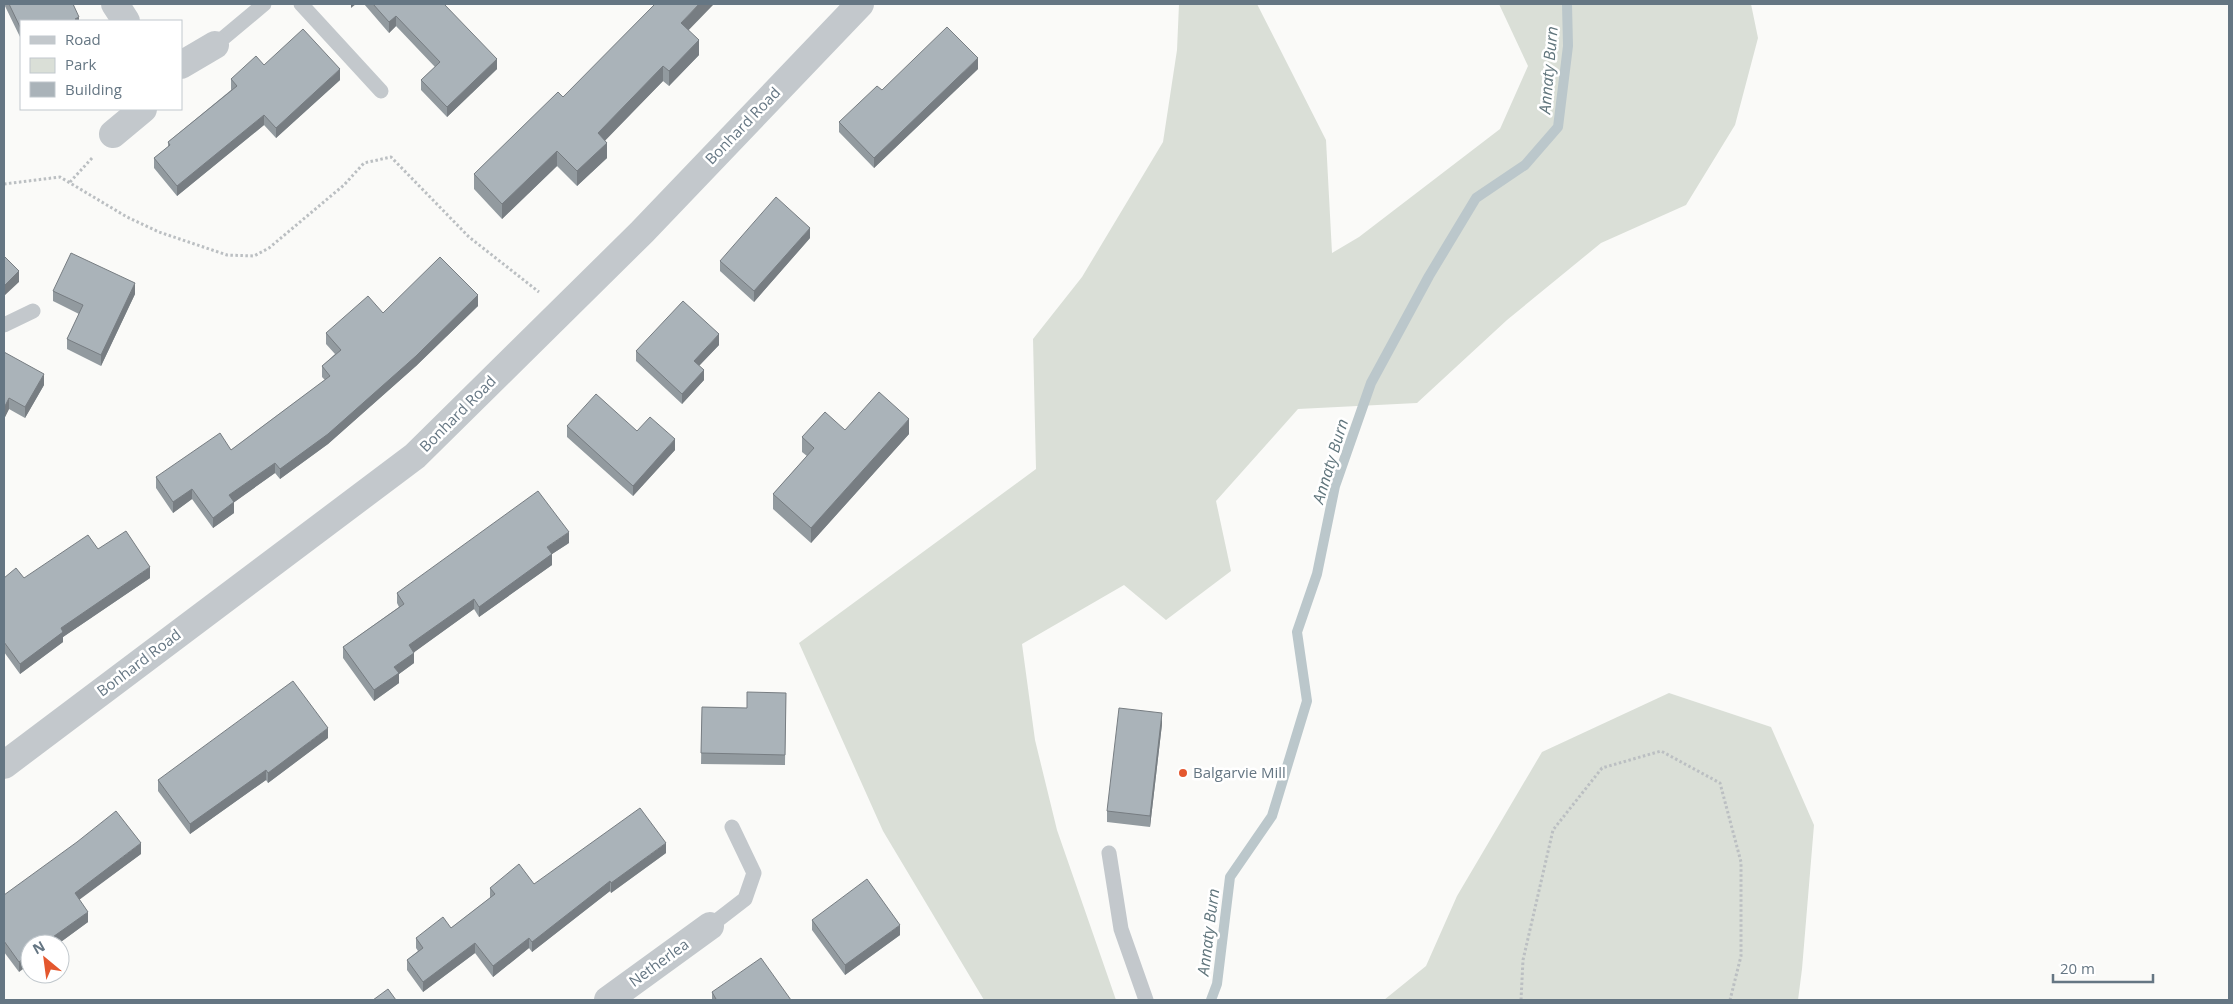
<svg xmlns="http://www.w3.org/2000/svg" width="2233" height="1004" font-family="'Open Sans',sans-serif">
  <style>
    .green { fill: #dadfd7 }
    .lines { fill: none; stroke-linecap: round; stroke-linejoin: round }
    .stream { stroke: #bbc7cb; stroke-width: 10 }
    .path { stroke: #bbbfc2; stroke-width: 3; stroke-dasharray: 2.5 2.5; stroke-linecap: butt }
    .service { stroke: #c3c8cc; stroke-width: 15 }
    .minor { stroke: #c3c8cc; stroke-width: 28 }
    .wall { fill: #929a9f }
    .shaded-wall { fill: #777d82 }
    .building { fill: #aab3b9; stroke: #777d82 }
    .poi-dot { fill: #e4572e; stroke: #fff; stroke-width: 2 }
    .labels { text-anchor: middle; stroke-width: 5; stroke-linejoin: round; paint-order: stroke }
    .street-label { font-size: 15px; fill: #657683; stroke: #fff }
    .poi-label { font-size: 15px; fill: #657683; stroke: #fff; text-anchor: start }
    .water-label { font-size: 16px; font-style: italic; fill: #60757c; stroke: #fff }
  </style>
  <rect width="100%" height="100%" fill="#fafaf8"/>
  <path class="green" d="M 1179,4 L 1257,4 L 1326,140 L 1332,253 L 1359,237 L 1500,129 L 1528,66 L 1499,4 L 1751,4 L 1758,38 L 1735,125 L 1686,205 L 1601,243 L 1507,320 L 1417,403 L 1298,409 L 1216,501 L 1231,571 L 1166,620 L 1124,585 L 1022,644 L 1035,740 L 1057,830 L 1116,1000 L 984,1000 L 883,831 L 799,643 L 1036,469 L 1033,339 L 1082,277 L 1163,142 L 1177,50 Z
    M 1669,693 L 1771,727 L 1814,825 L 1802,969 L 1798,1000 L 1384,1000 L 1426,966 L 1457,896 L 1542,752 Z"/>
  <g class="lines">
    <path class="stream" d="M 1211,1000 L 1217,984 L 1230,877 L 1272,816 L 1307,701 L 1297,632 L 1317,574 L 1335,486 L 1371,383 L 1429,276 L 1476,198 L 1525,165 L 1558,127 L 1568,46 L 1567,4"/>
    <path class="path" d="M 70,182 L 93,157
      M 4,184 L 60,177 L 127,217 L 159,232 L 227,255 L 254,256 L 269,248 L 344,185 L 364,163 L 391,157 L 469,237 L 539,292
      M 1521,1000 L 1523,960 L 1553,830 L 1602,768 L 1661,751 L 1720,783 L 1741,862 L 1741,956 L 1730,1000"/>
    <path class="service" d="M 301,4 L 381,91
      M 215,45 L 264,4
      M 4,325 L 33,311
      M 1109,853 L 1121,929 L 1146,1000
      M 710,926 L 745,899 L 754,873 L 732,827"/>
    <path class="minor" d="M 115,4 L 126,21
      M 181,65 L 215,45
      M 113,134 L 143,109
      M 4,765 L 415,456 L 642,232 L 860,4
      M 608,1000 L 710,926"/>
  </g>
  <path class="wall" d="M 4,4 L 73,4 L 79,21 L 21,21 L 21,39 Z
    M 364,4 L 427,4 L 497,69 L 447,117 L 421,90 L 421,80 L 435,67 L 396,26 L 389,33 Z
    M 688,30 L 699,55 L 669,86 L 663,81 L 605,140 L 607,158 L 577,186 L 557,166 L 502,219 L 474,189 L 474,174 L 563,97 Z
    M 264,65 L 340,80 L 276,138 L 264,125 L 177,196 L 154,168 L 154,158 L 168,147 L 168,142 L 231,90 L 231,79 Z
    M 978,69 L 874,168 L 839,132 L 839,122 L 882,90 Z
    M 810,238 L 754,302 L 720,271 L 720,261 Z
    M 53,291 L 135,294 L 101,366 L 67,349 L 67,339 L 79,314 L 53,301 Z
    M 478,306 L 416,366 L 328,444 L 280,479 L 275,473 L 234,502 L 234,513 L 213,528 L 192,499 L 173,513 L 156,488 L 156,477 L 231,450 L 325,380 L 322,377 L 322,366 L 335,354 L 326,344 L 326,333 L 383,313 Z
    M 719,345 L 699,366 L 704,380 L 682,404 L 636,361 L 636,351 Z
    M 4,352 L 44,385 L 25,418 L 9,409 L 4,419 Z
    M 567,426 L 637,431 L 675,450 L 633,496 L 567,437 Z
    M 845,430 L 909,434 L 811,543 L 773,509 L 773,494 L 807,456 L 802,452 L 802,437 Z
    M 569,543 L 552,554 L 552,565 L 479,617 L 474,609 L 414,652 L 414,663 L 399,674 L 399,683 L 374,701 L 343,658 L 343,647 L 399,607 L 397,603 L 397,593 Z
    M 98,549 L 150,578 L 63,637 L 63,642 L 20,674 L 4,652 L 4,578 L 24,578 Z
    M 786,693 L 785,765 L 701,764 L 702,707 L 747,708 Z
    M 1162,724 L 1150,827 L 1107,822 L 1107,811 Z
    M 328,738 L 268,783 L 266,780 L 190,834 L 158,791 L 158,780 Z
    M 666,853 L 611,893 L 610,891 L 532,952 L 529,948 L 493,977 L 475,953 L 423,992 L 407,970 L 407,960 L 418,951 L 416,948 L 416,938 L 451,928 L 490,898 L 490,888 L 534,884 Z
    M 141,854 L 79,899 L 88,922 L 58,944 L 30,944 L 19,972 L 4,952 L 4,895 Z
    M 812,920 L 900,935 L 845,975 L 812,930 Z
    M 712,992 L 791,1000 L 712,1000 Z"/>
  <path class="shaded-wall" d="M 351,4 L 356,4 L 351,8 Z
    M 699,4 L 714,4 L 681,38 L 681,23 Z
    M 396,16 L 396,26 L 389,33 L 389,22 Z
    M 79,17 L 79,21 L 75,21 L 75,19 Z
    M 699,40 L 699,55 L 669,86 L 669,71 Z
    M 978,58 L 978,69 L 874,168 L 874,158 Z
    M 497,59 L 497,69 L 447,117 L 447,107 Z
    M 663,66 L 663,81 L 598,148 L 598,133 Z
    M 340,69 L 340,80 L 276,138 L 276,128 Z
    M 264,115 L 264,125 L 177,196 L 177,186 Z
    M 607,143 L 607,158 L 577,186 L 577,171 Z
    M 557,151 L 557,166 L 502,219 L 502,204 Z
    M 810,228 L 810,238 L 754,302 L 754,291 Z
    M 19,271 L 19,282 L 4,296 L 4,286 Z
    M 135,283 L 135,294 L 101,366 L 101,355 Z
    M 478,295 L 478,306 L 416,366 L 328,444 L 280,479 L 280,469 Z
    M 719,334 L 719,345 L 694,371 L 694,361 Z
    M 704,370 L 704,380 L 682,404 L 682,394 Z
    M 44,374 L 44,385 L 25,418 L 25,407 Z
    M 9,398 L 9,409 L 4,419 L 4,408 Z
    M 909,419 L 909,434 L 811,543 L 811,528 Z
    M 675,439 L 675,450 L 633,496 L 633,486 Z
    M 275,463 L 275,473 L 229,506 L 229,495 Z
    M 192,489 L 192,499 L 173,513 L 173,502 Z
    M 234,502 L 234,513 L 213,528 L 213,518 Z
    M 569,532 L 569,543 L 552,554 L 552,565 L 479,617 L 479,607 L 547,547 Z
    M 150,567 L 150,578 L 63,637 L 63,642 L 20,674 L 20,664 L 61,628 Z
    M 474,599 L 474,609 L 409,656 L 409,645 Z
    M 414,653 L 414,663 L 399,674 L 399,683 L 374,701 L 374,690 L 394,667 Z
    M 1162,713 L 1162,724 L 1150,827 L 1150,816 Z
    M 328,728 L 328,738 L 268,783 L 268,773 Z
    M 266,770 L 266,780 L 190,834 L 190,824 Z
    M 141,843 L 141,854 L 75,903 L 75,893 Z
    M 666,843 L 666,853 L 611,893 L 611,883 Z
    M 610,881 L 610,891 L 532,952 L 532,942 Z
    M 88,912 L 88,922 L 58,944 L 43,944 Z
    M 900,925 L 900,935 L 845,975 L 845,965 Z
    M 529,938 L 529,948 L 493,977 L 493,966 Z
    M 475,943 L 475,953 L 423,992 L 423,982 Z
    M 30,953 L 30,964 L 19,972 L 19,962 Z"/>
  <path class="building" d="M 9,4 L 73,4 L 79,17 L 75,19 L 77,21 L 21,21 L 21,29 Z
    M 373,4 L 444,4 L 497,59 L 447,107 L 421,80 L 440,62 L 396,16 L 389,22 Z
    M 655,4 L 699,4 L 681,23 L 699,40 L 669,71 L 663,66 L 598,133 L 607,143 L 577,171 L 557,151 L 502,204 L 474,174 L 558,92 L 563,97 Z
    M 947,27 L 978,58 L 874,158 L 839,122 L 877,86 L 882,90 Z
    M 303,29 L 340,69 L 276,128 L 264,115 L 177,186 L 154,158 L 170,145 L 168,142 L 237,86 L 231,79 L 256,56 L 264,65 Z
    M 776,197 L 810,228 L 754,291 L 720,261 Z
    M 71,253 L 135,283 L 101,355 L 67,339 L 83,305 L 53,291 Z
    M 4,256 L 19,271 L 4,286 Z
    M 440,257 L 478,295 L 416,356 L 328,434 L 280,469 L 275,463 L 229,495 L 234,502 L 213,518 L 192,489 L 173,502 L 156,477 L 220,433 L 231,450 L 330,376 L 322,366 L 341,350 L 326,333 L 368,296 L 383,313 Z
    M 683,301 L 719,334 L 694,361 L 704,370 L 682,394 L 636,351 Z
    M 4,352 L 44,374 L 25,407 L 9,398 L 4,408 Z
    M 879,392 L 909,419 L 811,528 L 773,494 L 814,448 L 802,437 L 825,412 L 845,430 Z
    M 596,394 L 637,431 L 650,417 L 675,439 L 633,486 L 567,426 Z
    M 538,491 L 569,532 L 547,547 L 552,554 L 479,607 L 474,599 L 409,645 L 414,653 L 394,667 L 399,673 L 374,690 L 343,647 L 404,604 L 397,593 Z
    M 126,531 L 150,567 L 61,628 L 63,632 L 20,664 L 4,642 L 4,578 L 16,568 L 24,578 L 88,535 L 98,549 Z
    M 293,681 L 328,728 L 268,773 L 266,770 L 190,824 L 158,780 Z
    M 747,692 L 786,693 L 785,755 L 701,753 L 702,707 L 747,708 Z
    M 1119,708 L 1162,713 L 1150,816 L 1107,811 Z
    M 640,808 L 666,843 L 611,883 L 610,881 L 532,942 L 529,938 L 493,966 L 475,943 L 423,982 L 407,960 L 423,948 L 416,938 L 443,917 L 451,928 L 495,894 L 490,888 L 519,864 L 534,884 Z
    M 116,811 L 141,843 L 75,893 L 88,912 L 43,944 L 30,944 L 30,953 L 19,962 L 4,941 L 4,895 L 77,842 Z
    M 867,879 L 900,925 L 845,965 L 812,920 Z
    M 761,958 L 791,1000 L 715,1000 L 716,999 L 712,992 Z
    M 388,989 L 396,1000 L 373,1000 Z"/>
  <circle class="poi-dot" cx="1183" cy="773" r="5"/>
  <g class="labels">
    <g class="street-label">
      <text transform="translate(743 126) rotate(-46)" y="5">Bonhard Road</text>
      <text transform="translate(458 414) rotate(-45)" y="5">Bonhard Road</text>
      <text transform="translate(139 663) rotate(-37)" y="5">Bonhard Road</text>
      <text transform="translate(659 963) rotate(-36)" y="5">Netherlea</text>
    </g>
    <g class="poi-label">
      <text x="1193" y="778">Balgarvie Mill</text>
    </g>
    <g class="water-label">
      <text transform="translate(1548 70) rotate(-85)" y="6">Annaty Burn</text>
      <text transform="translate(1330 461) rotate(-73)" y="6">Annaty Burn</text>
      <text transform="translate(1208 932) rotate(-83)" y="6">Annaty Burn</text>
    </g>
  </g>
  <rect width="2233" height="1004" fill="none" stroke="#657683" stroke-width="10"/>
  <rect x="20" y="20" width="162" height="90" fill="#ffffff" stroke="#c1c8cd"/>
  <rect x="30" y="36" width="25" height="8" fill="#c3c8cc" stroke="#c1c8cd"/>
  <text x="65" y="45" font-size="15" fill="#657683">Road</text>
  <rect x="30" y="58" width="25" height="15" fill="#dadfd7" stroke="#c1c8cd"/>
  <text x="65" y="70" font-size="15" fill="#657683">Park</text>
  <rect x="30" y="82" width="25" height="15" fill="#aab3b9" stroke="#c1c8cd"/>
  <text x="65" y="95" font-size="15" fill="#657683">Building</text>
  <g transform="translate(45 959) rotate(331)"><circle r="24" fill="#ffffff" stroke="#c1c8cd"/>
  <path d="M0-4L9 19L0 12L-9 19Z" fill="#e4572e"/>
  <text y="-8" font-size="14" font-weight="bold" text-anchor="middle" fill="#657683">N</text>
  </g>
  <path d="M2053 974v8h100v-8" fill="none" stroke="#657683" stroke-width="2.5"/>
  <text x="2060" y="974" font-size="15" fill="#657683" stroke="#ffffff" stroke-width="4" paint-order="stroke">20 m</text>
</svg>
